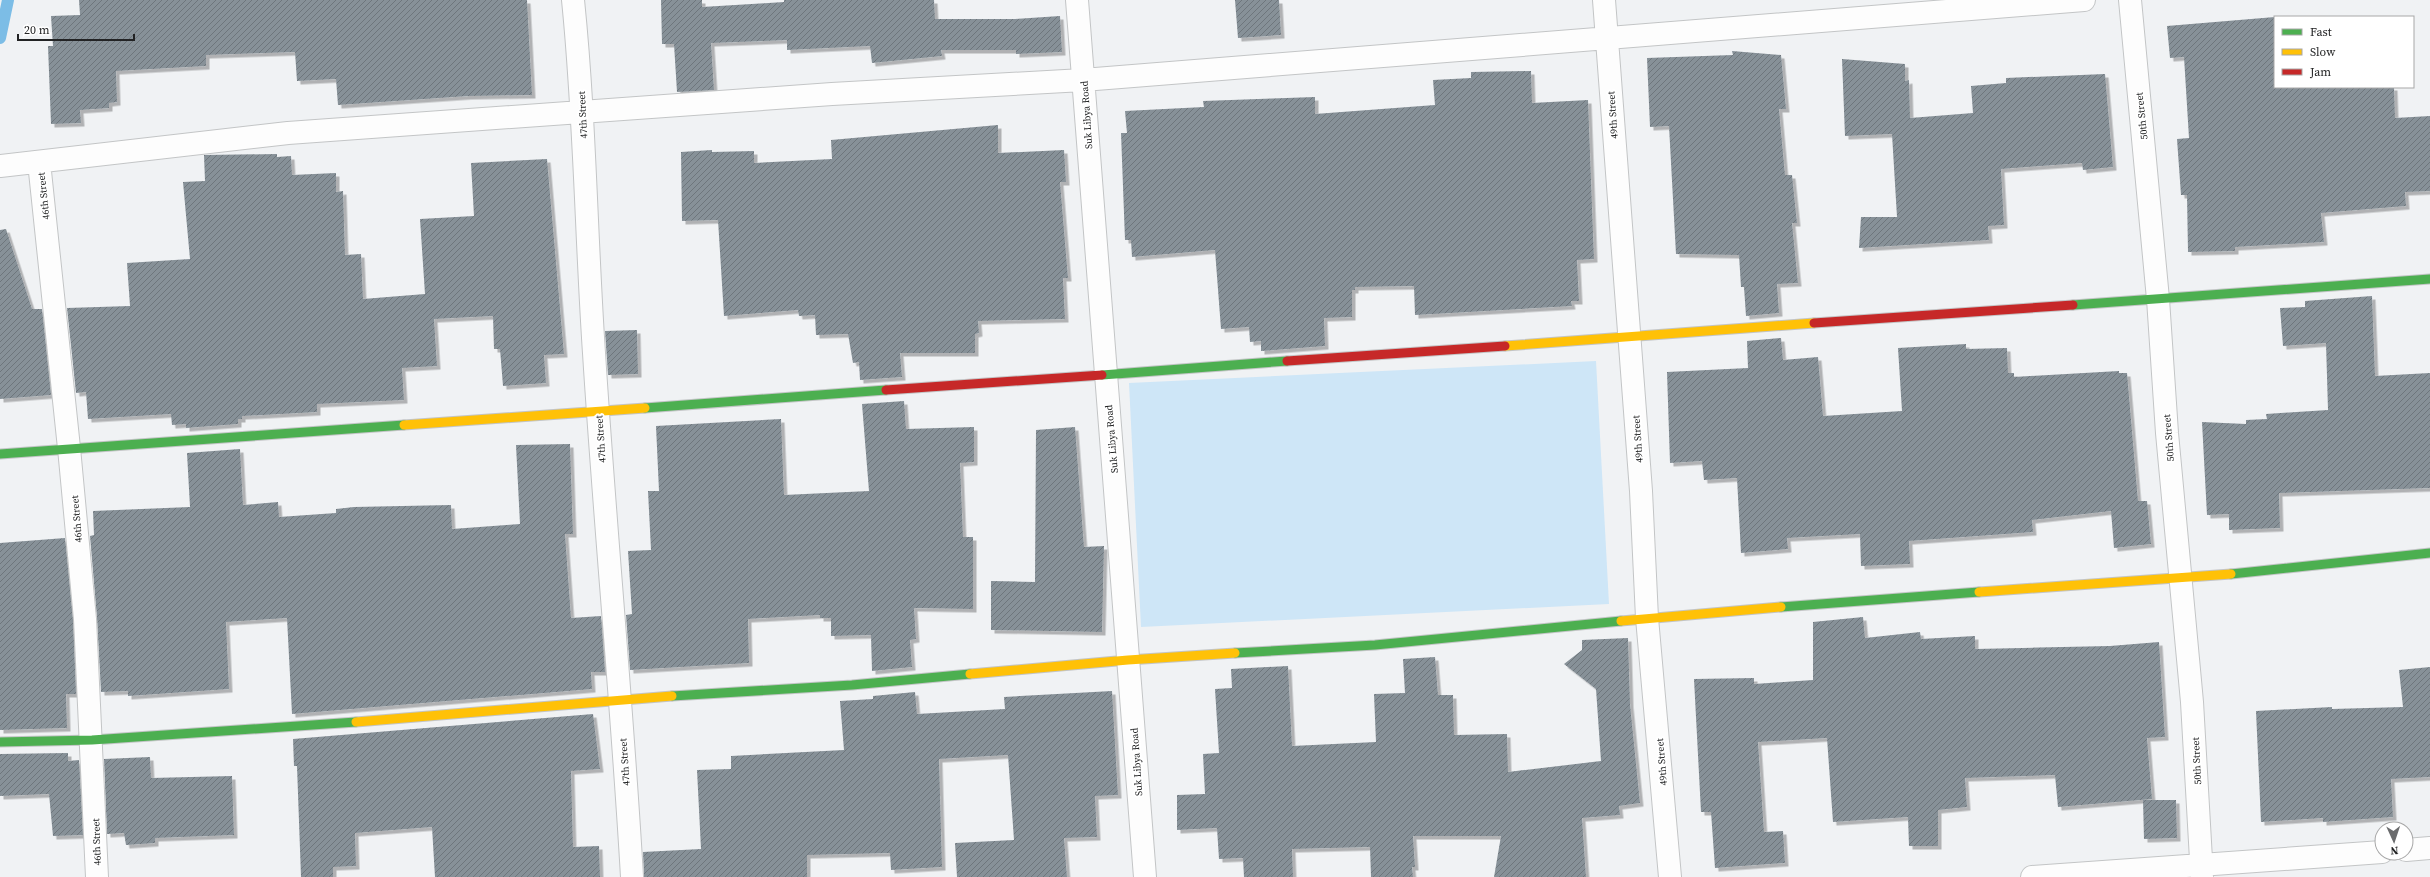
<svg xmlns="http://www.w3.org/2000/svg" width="2430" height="877" font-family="'Source Serif 4',serif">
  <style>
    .grass { fill: #cee6f7 }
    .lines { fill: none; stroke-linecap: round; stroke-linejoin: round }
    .stream { stroke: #7cbde6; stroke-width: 12 }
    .building { fill: url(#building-hatch); filter: url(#shadow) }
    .street-casing { stroke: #c3c5c6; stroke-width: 24 }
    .fast-casing { stroke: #c3c5c6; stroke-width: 11 }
    .slow-casing { stroke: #c3c5c6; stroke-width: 11 }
    .jam-casing { stroke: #c3c5c6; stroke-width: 11 }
    .street { stroke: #fdfdfd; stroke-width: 22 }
    .fast { stroke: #4caf50; stroke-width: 9 }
    .slow { stroke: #ffc107; stroke-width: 9 }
    .jam { stroke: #c62828; stroke-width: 9 }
    .labels { text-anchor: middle; stroke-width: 4; stroke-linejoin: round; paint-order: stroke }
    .street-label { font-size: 10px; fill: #222324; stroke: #fff }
  </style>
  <defs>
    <pattern id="building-hatch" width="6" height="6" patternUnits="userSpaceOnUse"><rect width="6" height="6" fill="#879198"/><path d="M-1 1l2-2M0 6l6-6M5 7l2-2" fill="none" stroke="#6e767c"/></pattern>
    <filter id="shadow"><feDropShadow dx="3.5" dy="3.5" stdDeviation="0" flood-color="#0004"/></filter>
  </defs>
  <rect width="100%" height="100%" fill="#f0f2f4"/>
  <path class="grass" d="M 1596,361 L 1609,604 L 1141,627 L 1129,383 Z"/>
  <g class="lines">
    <path class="stream" d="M 0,38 L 8,0"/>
  </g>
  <path class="building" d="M 79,0 L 527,0 L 532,95 L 468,96 L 338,105 L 336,79 L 297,81 L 295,52 L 206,55 L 206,66 L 116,71 L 117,102 L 109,103 L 109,108 L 80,110 L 81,123 L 51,124 L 48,46 L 53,46 L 51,16 L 80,15 Z
    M 661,0 L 702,0 L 702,7 L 784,2 L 784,0 L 934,0 L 935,19 L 1015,19 L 1060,16 L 1062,52 L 1016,54 L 1016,50 L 941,50 L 942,56 L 872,63 L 870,46 L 787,50 L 787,40 L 711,43 L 714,90 L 677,92 L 674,44 L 662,44 Z
    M 1235,0 L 1279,0 L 1281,35 L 1238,38 Z
    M 2275,17 L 2275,87 L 2394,87 L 2395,118 L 2430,116 L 2430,191 L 2405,192 L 2406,206 L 2321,213 L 2324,242 L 2235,247 L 2235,251 L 2188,252 L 2187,195 L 2181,195 L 2177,139 L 2189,138 L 2184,57 L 2170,58 L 2167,26 Z
    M 1732,51 L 1781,55 L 1786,109 L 1779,109 L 1785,175 L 1792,175 L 1797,223 L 1792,223 L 1798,283 L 1777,284 L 1779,313 L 1746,316 L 1744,287 L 1741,287 L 1739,255 L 1676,254 L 1669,126 L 1650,127 L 1647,58 L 1733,55 Z
    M 1842,59 L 1905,64 L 1905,81 L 1909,80 L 1910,118 L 1973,113 L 1971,86 L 2006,83 L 2006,78 L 2105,74 L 2113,167 L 2083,170 L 2082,163 L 2001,169 L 2004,225 L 1988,226 L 1989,240 L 1859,248 L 1861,217 L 1897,217 L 1892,134 L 1845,136 Z
    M 1531,71 L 1532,103 L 1588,100 L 1594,259 L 1577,260 L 1579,301 L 1571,301 L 1572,306 L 1415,315 L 1414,286 L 1355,287 L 1355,290 L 1352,290 L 1352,317 L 1324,318 L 1325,346 L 1261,351 L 1261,341 L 1250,342 L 1249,327 L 1221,329 L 1215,250 L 1132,257 L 1131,240 L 1125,240 L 1121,133 L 1127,133 L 1125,111 L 1204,107 L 1203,101 L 1315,97 L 1315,114 L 1435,105 L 1433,80 L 1471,78 L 1471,72 Z
    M 998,125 L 998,153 L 1064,150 L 1066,182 L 1060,182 L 1068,278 L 1063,278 L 1065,319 L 978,321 L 979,333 L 975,334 L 975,353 L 900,353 L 902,377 L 860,380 L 859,362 L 853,363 L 848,334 L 816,335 L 815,315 L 799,316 L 798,310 L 724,316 L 718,220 L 682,221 L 681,152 L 712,150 L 712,152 L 754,151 L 754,163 L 832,159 L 831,140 Z
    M 277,154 L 277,157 L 291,156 L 292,175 L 336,173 L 336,192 L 343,191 L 345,255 L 361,254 L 363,299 L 425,294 L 420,219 L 474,216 L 471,163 L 547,159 L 564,354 L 544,355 L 546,383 L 503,386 L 500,349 L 494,349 L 493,316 L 434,319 L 437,366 L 402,368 L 404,400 L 317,404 L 317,412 L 242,416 L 242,419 L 238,419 L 238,424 L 186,428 L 186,424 L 172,425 L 171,414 L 88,419 L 86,392 L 76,393 L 67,308 L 130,306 L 127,263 L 190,259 L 183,182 L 205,181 L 204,155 Z
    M 6,229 L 32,309 L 42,309 L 51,395 L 0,399 L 0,230 Z
    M 2372,296 L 2375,376 L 2430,373 L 2430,488 L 2279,493 L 2280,528 L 2229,530 L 2229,514 L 2207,515 L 2202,422 L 2246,424 L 2246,420 L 2267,419 L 2266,414 L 2328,410 L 2326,343 L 2283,346 L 2280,308 L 2305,307 L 2305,301 Z
    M 637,330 L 638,374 L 608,375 L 605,331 Z
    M 1781,338 L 1783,360 L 1818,357 L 1823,416 L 1902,411 L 1898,348 L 1966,344 L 1966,349 L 2007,348 L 2008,373 L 2014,373 L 2014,377 L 2119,371 L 2119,373 L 2127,373 L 2138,501 L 2147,501 L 2151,544 L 2114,548 L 2111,511 L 2032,520 L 2033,532 L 1909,541 L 1910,564 L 1861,566 L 1860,534 L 1787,538 L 1788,549 L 1741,553 L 1737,478 L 1704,480 L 1702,461 L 1670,463 L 1667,372 L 1748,368 L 1747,341 Z
    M 904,401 L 906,429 L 974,427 L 974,462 L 960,463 L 963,537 L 973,537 L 973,609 L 914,608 L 916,639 L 910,640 L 912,667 L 872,671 L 871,635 L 831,636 L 831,618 L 820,618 L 820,615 L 748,619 L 749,663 L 630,670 L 626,615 L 632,614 L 628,551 L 651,550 L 648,491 L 659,491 L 656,426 L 781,419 L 784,495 L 869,491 L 862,404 Z
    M 1075,427 L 1084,547 L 1104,546 L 1102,632 L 991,630 L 991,581 L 1035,582 L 1036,430 Z
    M 570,444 L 573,534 L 565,534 L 571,618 L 601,616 L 605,672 L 591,672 L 592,689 L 292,714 L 287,618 L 226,622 L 229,689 L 128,696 L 128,691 L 101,692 L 97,618 L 90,536 L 94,535 L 93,511 L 190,507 L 187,453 L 240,449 L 243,505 L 278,502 L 279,517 L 336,513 L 336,509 L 354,507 L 451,505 L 452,529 L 520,524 L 516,445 Z
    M 65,538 L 73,620 L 76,694 L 66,694 L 67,728 L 0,730 L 0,543 Z
    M 1863,617 L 1865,638 L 1920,632 L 1921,639 L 1975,636 L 1975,649 L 2110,646 L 2159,642 L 2165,737 L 2147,738 L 2152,799 L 2058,807 L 2055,775 L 1965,778 L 1967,807 L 1938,810 L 1938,846 L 1909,846 L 1908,817 L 1833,822 L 1827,738 L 1758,742 L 1764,832 L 1783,831 L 1785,863 L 1715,868 L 1711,812 L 1701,812 L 1694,679 L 1754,678 L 1754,684 L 1813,680 L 1813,622 Z
    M 1628,638 L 1630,704 L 1640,803 L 1619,806 L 1620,815 L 1582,818 L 1586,877 L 1494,877 L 1501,836 L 1413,836 L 1415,867 L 1412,867 L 1413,877 L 1371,877 L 1370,847 L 1292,849 L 1293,877 L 1244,877 L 1243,858 L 1219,859 L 1217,828 L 1177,830 L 1177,795 L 1205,794 L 1203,754 L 1219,753 L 1215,689 L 1232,688 L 1231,669 L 1288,666 L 1292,746 L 1376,742 L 1374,694 L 1405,693 L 1403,659 L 1435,657 L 1438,695 L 1453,695 L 1454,735 L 1507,734 L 1508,772 L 1601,761 L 1596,689 L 1564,664 L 1582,650 L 1582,640 Z
    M 2430,667 L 2430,777 L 2391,779 L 2393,817 L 2323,822 L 2323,818 L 2261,822 L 2256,711 L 2332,707 L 2332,709 L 2403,707 L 2399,670 Z
    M 1112,691 L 1118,795 L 1095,796 L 1097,837 L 1064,838 L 1067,877 L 957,877 L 955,843 L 1014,840 L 1008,755 L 939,759 L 942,867 L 891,870 L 890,853 L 807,855 L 807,877 L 644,877 L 643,852 L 701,849 L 697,770 L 731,769 L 731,756 L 844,750 L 840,701 L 873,699 L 873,696 L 915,692 L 917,714 L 1005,709 L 1004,697 Z
    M 593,714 L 600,769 L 571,771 L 573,847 L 599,846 L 600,877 L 435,877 L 432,827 L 355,833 L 356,866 L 333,867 L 333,877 L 301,877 L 297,766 L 294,766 L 293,739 Z
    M 68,753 L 68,761 L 79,760 L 83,835 L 53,836 L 49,794 L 0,796 L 0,754 Z
    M 150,757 L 151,778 L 232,776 L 234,835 L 155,838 L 155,843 L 126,845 L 124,833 L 107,834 L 104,759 Z
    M 2143,800 L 2176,800 L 2177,838 L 2144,839 Z"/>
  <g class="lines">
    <g class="street-casing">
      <path id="street" d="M 573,0 C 585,117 586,235 594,353 C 605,528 622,702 632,877
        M 1077,0 L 1145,877
        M 1604,0 L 1641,491 L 1647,618 L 1670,877
        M 2130,0 L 2158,299 L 2167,433 L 2192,702 L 2202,877
        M 39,162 L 69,448 L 85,619 L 97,877
        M 0,166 L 288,133 L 832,94 L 1083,80 L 2084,0
        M 2406,850 L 2430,848
        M 2032,877 L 2382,852"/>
    </g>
    <g class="fast-casing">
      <path id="fast" d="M 2073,305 L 2430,279
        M 1102,375 L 1287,361
        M 645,408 L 886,390
        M 0,454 L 404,425
        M 2231,574 L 2430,553
        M 1781,607 L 1979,592
        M 1235,653 L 1375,645 L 1621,621
        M 672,696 L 852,685 L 970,674
        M 0,742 L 92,740 L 356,722"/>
    </g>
    <g class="slow-casing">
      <path id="slow" d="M 1505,346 L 1814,323
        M 404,425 L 645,408
        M 1979,592 L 2231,574
        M 1621,621 L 1781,607
        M 970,674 L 1128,660 L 1235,653
        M 356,722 L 672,696"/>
    </g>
    <g class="jam-casing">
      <path id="jam" d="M 1814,323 L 2073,305
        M 1287,361 L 1505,346
        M 886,390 L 1102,375"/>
    </g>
    <use href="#street" class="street"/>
    <use href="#fast" class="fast"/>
    <use href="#slow" class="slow"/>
    <use href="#jam" class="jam"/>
  </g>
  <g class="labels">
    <g class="street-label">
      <text transform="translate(582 115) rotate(-93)" y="4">47th Street</text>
      <text transform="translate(1086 115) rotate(-94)" y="4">Suk Libya Road</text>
      <text transform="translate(1612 115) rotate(-94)" y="4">49th Street</text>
      <text transform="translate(2141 116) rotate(-96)" y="4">50th Street</text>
      <text transform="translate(43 196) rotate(-96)" y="4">46th Street</text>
      <text transform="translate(2168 438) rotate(-95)" y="4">50th Street</text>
      <text transform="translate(600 439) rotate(-94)" y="4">47th Street</text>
      <text transform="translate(1111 439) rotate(-95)" y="4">Suk Libya Road</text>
      <text transform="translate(1637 439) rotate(-94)" y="4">49th Street</text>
      <text transform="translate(76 519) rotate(-95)" y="4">46th Street</text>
      <text transform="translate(2196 761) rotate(-93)" y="4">50th Street</text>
      <text transform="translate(624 762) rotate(-94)" y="4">47th Street</text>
      <text transform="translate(1136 762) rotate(-94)" y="4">Suk Libya Road</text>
      <text transform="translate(1661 762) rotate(-95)" y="4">49th Street</text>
      <text transform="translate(96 842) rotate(-92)" y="4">46th Street</text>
    </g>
  </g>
  <rect x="2274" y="16" width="140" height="72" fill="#ffffff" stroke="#a7a7a7"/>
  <rect x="2282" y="29" width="20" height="6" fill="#4caf50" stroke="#a7a7a7"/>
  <text x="2310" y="36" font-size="12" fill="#222324">Fast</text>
  <rect x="2282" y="49" width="20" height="6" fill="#ffc107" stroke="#a7a7a7"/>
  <text x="2310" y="56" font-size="12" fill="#222324">Slow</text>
  <rect x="2282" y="69" width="20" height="6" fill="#c62828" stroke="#a7a7a7"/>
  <text x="2310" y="76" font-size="12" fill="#222324">Jam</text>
  <g transform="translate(2394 841) rotate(177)"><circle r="19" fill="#ffffff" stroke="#a7a7a7"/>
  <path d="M0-3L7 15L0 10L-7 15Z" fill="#6a6b6d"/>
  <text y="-6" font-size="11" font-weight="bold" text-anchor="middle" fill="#222324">N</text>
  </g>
  <path d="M18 34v6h116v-6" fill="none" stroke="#222324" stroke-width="2"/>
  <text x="24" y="34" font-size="12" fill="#222324" stroke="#ffffff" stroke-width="3" paint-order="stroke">20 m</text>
</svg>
